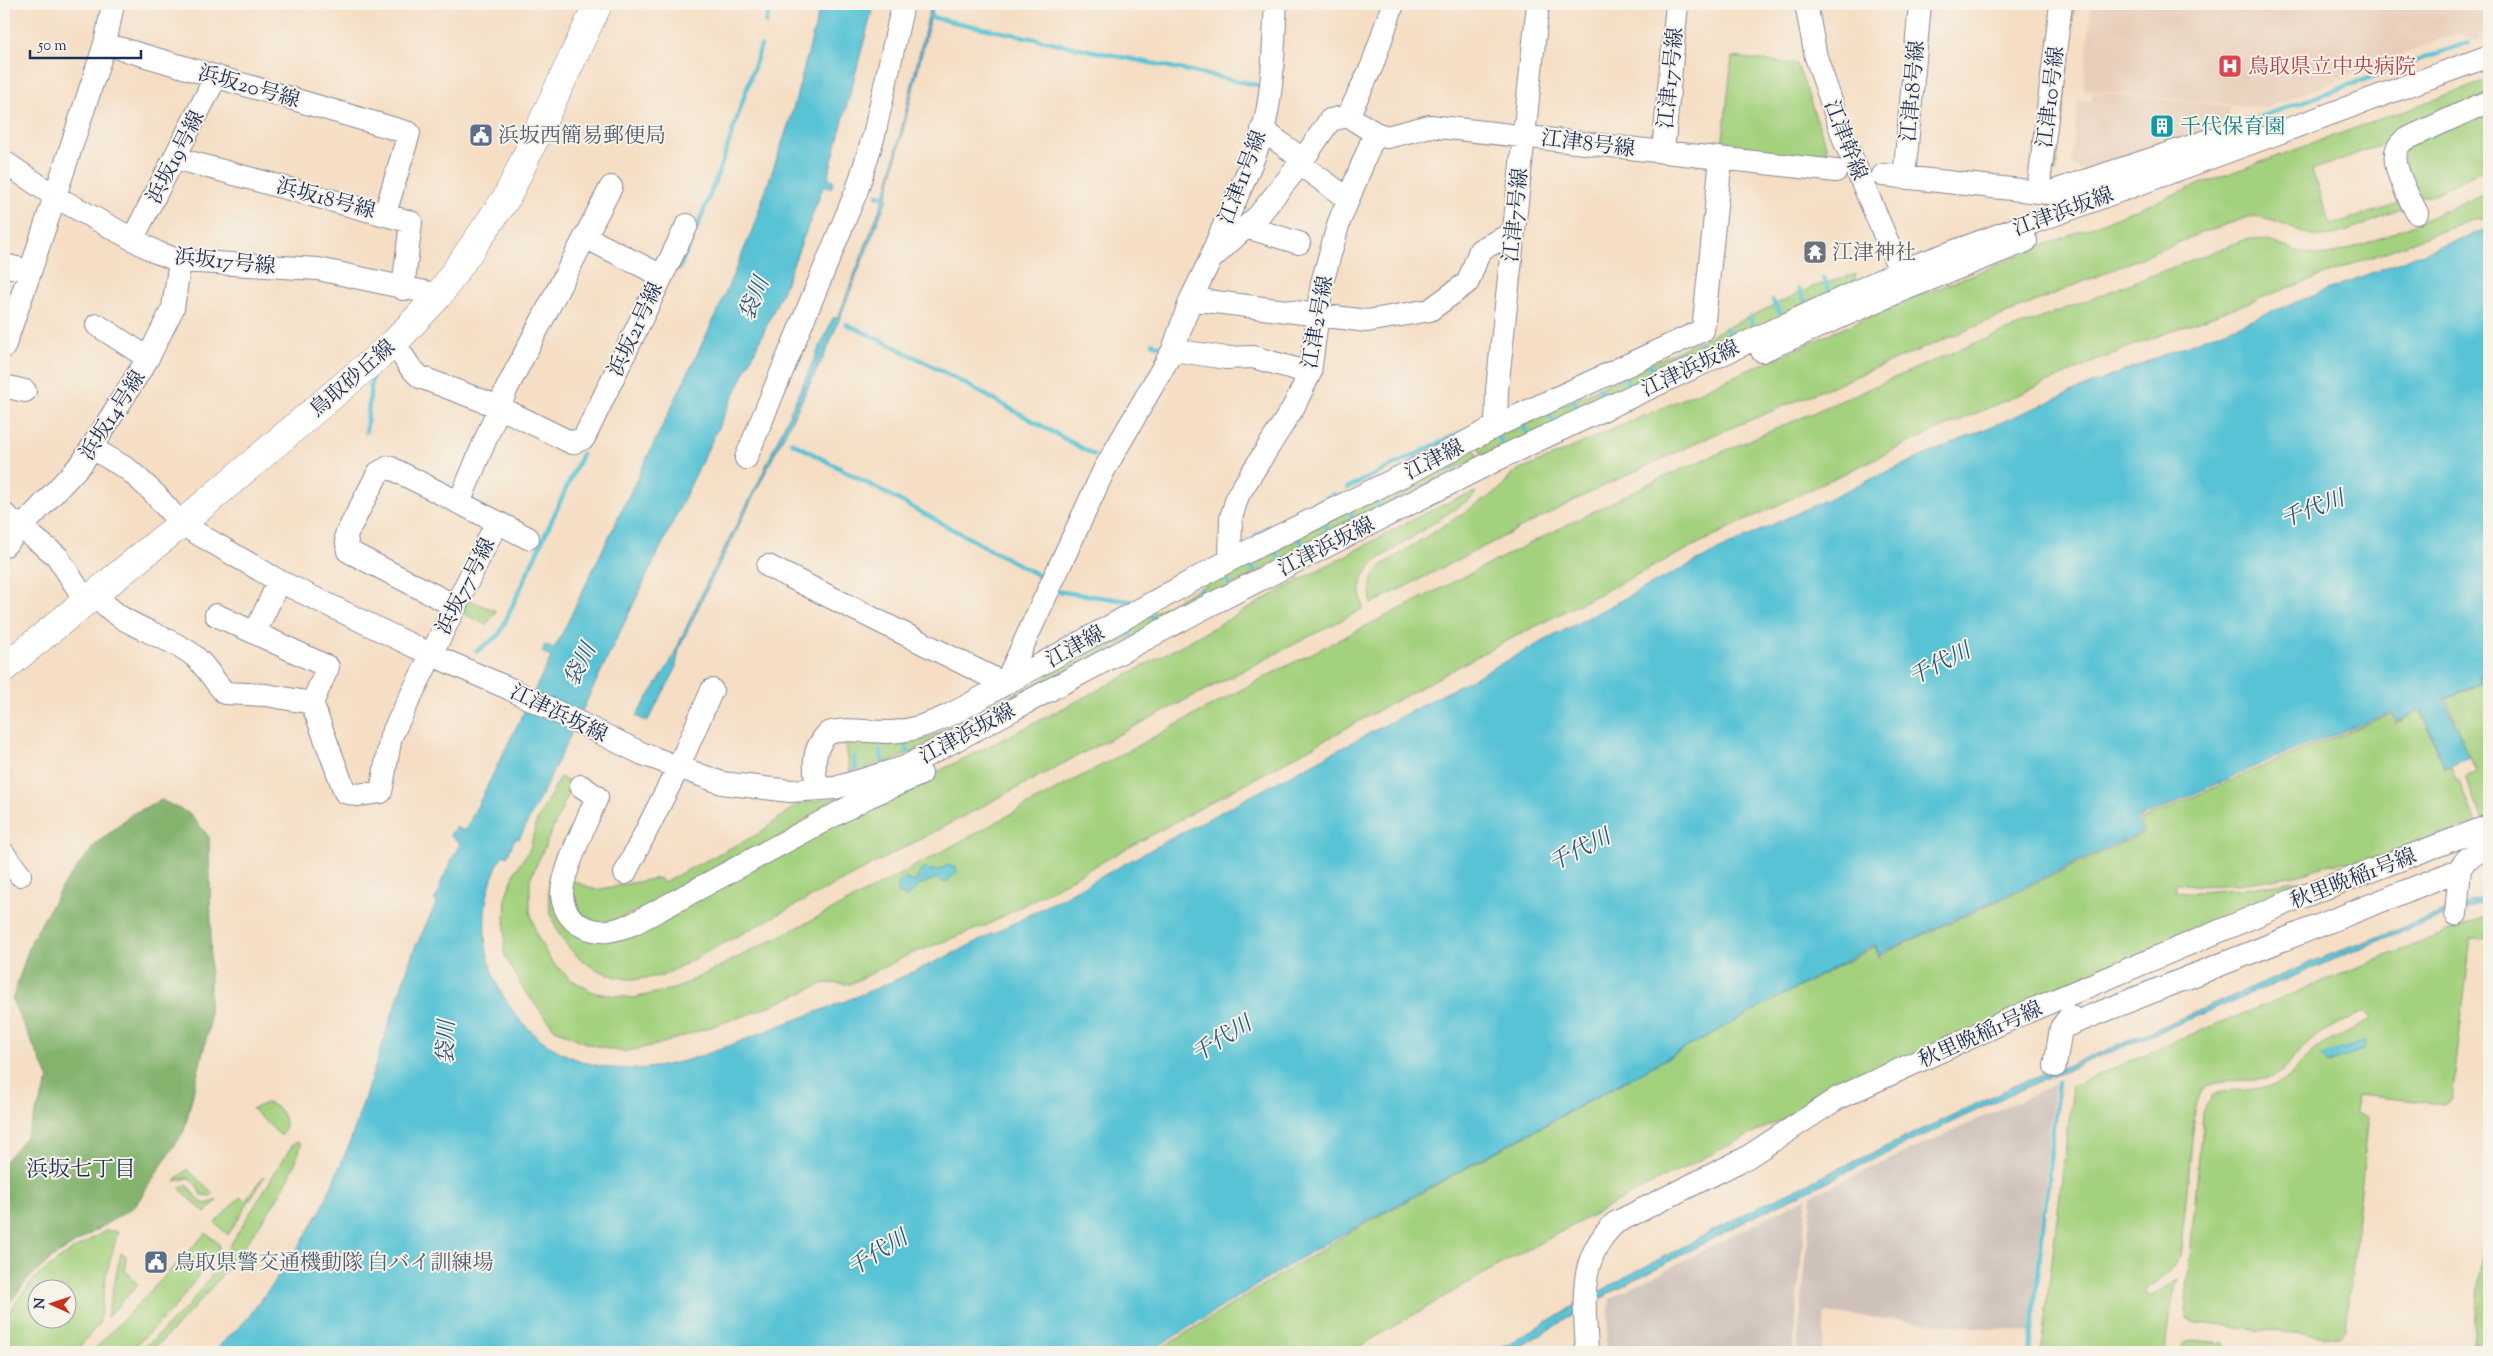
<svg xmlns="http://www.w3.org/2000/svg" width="2493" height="1356" font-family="'Sorts Mill Goudy','Noto Serif JP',serif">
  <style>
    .built { fill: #e8ceb9 }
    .industrial { fill: #cec1ba }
    .green { fill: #a4d17e; stroke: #60806e; fill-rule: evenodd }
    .forest { fill: #83b36d; stroke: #4f7166 }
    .water { fill: #59c3d5; stroke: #3a799a }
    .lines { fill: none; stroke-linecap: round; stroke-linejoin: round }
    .stream { stroke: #59c3d5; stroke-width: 4.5 }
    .minor-casing { stroke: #888691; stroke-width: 24 }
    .major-casing { stroke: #888691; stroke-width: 29 }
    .minor { stroke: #fff; stroke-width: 22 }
    .major { stroke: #fff; stroke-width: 28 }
    .labels { text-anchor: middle; stroke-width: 4; stroke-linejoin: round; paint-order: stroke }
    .health-label { font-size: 21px; fill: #be3a42; stroke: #f7f3e8; text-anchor: start }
    .street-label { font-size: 21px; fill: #1b2f5e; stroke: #f7f3e8 }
    .culture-label { font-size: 21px; fill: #0d838f; stroke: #f7f3e8; text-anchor: start }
    .service-label { font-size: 21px; fill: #4e5e75; stroke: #f7f3e8; text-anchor: start }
    .worship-label { font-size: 21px; fill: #5b616d; stroke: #f7f3e8; text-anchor: start }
    .water-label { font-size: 22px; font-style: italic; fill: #2a547c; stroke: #f7f3e8 }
    .neighbourhood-label { font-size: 22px; fill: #1b2f5e; stroke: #f7f3e8 }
  </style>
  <rect width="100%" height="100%" fill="#f7f3e8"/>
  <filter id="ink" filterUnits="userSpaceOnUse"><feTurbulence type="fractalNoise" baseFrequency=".02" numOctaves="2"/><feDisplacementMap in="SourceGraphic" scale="10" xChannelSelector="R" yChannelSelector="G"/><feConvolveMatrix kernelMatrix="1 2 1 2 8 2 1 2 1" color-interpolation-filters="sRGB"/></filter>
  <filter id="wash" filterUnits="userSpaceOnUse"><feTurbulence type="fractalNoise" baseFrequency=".0096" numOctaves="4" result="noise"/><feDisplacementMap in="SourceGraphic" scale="20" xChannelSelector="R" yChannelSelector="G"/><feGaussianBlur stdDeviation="1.12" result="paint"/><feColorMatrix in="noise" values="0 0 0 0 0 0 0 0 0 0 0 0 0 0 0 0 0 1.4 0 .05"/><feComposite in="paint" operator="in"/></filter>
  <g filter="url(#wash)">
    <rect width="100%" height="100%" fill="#f5dec4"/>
    <path class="built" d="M 2092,4 L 2489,4 L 2489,20 L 2478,41 L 2456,33 L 2267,108 L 2083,90 Z
      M 2092,92 L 2230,106 L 2229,119 L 2088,174 L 2071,165 L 2078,100 L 2091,101 Z"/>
    <path class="industrial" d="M 2054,1085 L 2030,1332 L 1825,1313 L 1822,1352 L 1797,1352 L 1812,1195 Z
      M 1807,1197 L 1793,1352 L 1605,1352 L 1610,1299 Z"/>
    <path class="green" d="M 2070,4 L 2074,4 L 2056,172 L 2052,172 Z
      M 1732,57 L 1797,64 L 1831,160 L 1722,148 Z
      M 2489,80 L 2489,97 L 2394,140 L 2312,170 L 2330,225 L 2397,204 L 2393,176 L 2403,208 C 2378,218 2338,241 2311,235 C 2288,229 2274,217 2248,217 L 2201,233 L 1714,435 L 1601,487 L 1371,604 C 1370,586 1370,578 1382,565 L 1501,489 L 1512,474 L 1880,312 L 2050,243 L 2200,184 Z
      M 2489,104 L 2489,167 L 2430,196 L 2418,196 L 2400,150 Z
      M 2489,192 L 2489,219 L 2475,219 L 2131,346 L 1910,442 L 1713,536 L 1489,650 L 987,925 L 908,955 L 850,984 L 825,983 L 755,1012 L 660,1044 L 623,1052 L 588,1044 L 555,1029 L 524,990 L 504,954 L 506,895 L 516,870 L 530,849 L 536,823 L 560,777 L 573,784 L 530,879 L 530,911 L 537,936 L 551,961 L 570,979 L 595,993 L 634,998 L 677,988 L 852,900 L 1263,678 L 1650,483 L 1968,346 L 2249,238 C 2272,239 2292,252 2315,255 C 2326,257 2338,252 2348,249 C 2397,235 2442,210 2489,192 Z
      M 1856,274 L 1854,283 L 1483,456 L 1477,446 L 1812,287 Z
      M 1473,447 L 1478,457 L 912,752 L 889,762 L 850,772 L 845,740 L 874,744 L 903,744 L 926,739 L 1046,678 L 1047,671 L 1194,591 Z
      M 1476,492 L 1473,497 L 1376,561 C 1359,578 1359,586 1363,609 L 1098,745 L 662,976 C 651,977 638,980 627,979 C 575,971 537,924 552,871 C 560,845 576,819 588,794 L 557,893 L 592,936 C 773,851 955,767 1132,672 C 1213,629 1292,583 1373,541 C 1406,524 1440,503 1476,492 Z
      M 466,599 L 496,611 L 486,625 L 461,612 Z
      M 2489,673 L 2489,818 L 2483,820 L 2466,777 L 2476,772 L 2446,699 L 2481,684 L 2480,676 Z
      M 2420,710 L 2445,769 L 2451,767 L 2456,780 L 2459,779 L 2476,823 L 2357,865 C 2336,856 2316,872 2295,875 C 2264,881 2206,891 2176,882 L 2176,891 L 2182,893 L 2252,888 L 2295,881 L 2322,883 L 1823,1099 L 1653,1183 L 1504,1262 L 1350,1352 L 1155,1352 L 1352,1231 L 1777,998 L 1875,947 L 1880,959 L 1889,951 L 2144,833 L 2139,821 L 2270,763 L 2391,714 L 2395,724 Z
      M 855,795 L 689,889 L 602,926 L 570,909 L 571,880 L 596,890 L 658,878 L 664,882 L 758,834 L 799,803 Z
      M 2489,915 L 2489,939 L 2471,938 L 2452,1098 L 2444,1104 L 2357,1095 L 2355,1112 L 2366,1116 L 2368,1124 L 2346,1329 C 2342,1336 2339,1338 2331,1337 L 2197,1323 L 2188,1320 L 2185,1311 L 2203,1113 L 2213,1094 L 2221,1091 L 2247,1090 L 2274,1086 L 2288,1079 L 2313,1050 L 2372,1019 L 2365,1011 C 2345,1022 2322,1029 2305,1044 C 2296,1052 2289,1066 2280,1073 C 2259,1088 2217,1072 2203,1090 C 2198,1096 2197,1105 2195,1112 L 2180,1256 L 2172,1270 L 2144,1290 L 2150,1297 L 2178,1279 L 2170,1306 L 2165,1352 L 2041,1352 L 2073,1086 L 2192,1034 Z
      M 266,1103 C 283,1106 290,1122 281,1136 L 252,1109 Z
      M 297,1142 L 301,1144 C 293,1179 273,1205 253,1234 C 222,1277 189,1316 150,1352 L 140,1352 L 188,1306 L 211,1276 L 293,1144 Z
      M 187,1169 L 213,1193 L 211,1196 L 201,1195 L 196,1184 L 189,1178 L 175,1181 Z
      M 263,1176 L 264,1177 L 228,1235 L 215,1223 L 240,1197 L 245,1201 Z
      M 182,1186 L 188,1186 L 197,1199 L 205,1204 L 218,1200 L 205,1213 L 180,1189 Z
      M 2489,1194 L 2489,1352 L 2472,1352 Z
      M 105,1231 L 118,1231 L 106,1275 L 99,1324 L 75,1352 L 4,1352 L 4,1318 L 36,1277 L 71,1251 ZM 38,1288 L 68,1288 L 68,1318 L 38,1318 Z
      M 206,1233 L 219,1244 L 219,1248 L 176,1306 L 129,1352 L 92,1352 Z
      M 121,1253 L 126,1256 L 125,1270 L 138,1285 L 107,1317 Z
      M 2189,1340 L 2225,1343 L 2224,1352 L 2181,1352 L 2183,1344 Z"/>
    <path class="forest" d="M 161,800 L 190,814 L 209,837 L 211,926 L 209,1027 L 184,1131 L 135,1206 L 53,1257 L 26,1281 L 4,1311 L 4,1162 L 26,1137 L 49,1079 L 12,1000 L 31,942 L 61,888 L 95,845 L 132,814 Z"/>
    <path class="water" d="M 821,4 L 874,4 L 828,176 L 834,181 L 831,188 L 824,185 L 783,290 L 755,351 L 542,794 L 519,839 L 515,838 L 507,857 L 502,855 C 497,866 492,876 489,888 C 465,989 543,1079 647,1068 C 698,1063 754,1034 803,1017 C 937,969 1060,899 1185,831 C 1292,774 1400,717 1508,660 C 1567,629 1626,597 1685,567 C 1946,438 2217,331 2489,228 L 2489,671 L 2479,675 L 2481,683 L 2444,699 L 2469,757 L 2445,768 L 2421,708 L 2396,722 L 2392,712 L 2267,761 L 2136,820 L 2142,832 L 1888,950 L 1880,956 L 1875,945 L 1314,1250 L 1149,1352 L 213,1352 L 247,1319 L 291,1259 L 321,1210 L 349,1145 L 413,952 L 437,902 L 434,900 L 441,889 L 439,887 L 460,843 L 450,835 L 455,827 L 465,831 L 551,657 L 542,652 L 545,645 L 554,648 L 560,638 L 716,315 L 751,233 L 791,117 Z
      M 931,4 L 934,4 L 887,196 L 889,198 L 887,202 L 886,201 L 828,348 L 711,581 L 679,649 L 675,671 L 647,722 L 636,716 L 670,663 L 708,580 L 759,481 L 833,318 L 838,317 L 883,200 L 876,197 L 877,193 L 883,195 L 888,185 Z
      M 948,865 L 956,868 L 957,872 L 947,882 L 942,882 L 937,878 L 922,884 L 906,897 L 897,892 L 899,882 L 903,878 L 915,882 L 921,870 L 926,868 C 935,873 940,869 948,865 Z
      M 2489,895 L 2489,901 L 2393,935 L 2019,1090 L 1753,1217 L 1617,1289 L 1521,1346 L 1507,1352 L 1493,1352 L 1620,1280 L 1758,1207 L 2016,1085 L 2088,1058 L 2324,957 Z
      M 2366,1041 L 2364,1050 L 2331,1063 L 2328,1064 L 2323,1055 Z"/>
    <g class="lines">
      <path class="stream" d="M 930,17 L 1261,86
        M 766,23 L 770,4
        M 2249,121 L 2469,42
        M 697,228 L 722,163 L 761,46
        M 679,269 L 692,240
        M 1824,278 L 1830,291
        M 1799,289 L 1805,302
        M 1773,301 L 1781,314
        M 1750,317 L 1754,327
        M 846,324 C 931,362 1012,410 1094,455
        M 1726,328 L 1730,338
        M 1700,342 L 1704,349
        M 1153,343 L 1159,346
        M 1675,353 L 1679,361
        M 1650,364 L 1654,375
        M 1625,376 L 1629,386
        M 1599,388 L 1604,397
        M 1574,401 L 1577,408
        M 1549,413 L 1553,420
        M 1523,425 L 1527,432
        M 366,432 L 372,377
        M 1499,437 L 1502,444
        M 791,442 L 1045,579
        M 1448,460 L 1452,469
        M 1398,486 L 1402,494
        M 1347,488 L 1476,425
        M 1374,498 L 1378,506
        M 1348,510 L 1353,519
        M 1281,521 L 1334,494
        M 1324,523 L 1328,532
        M 1256,535 L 1268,528
        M 1298,536 L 1303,545
        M 1274,550 L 1279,558
        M 1249,563 L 1254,571
        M 1225,575 L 1229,584
        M 1200,589 L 1205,597
        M 1055,591 L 1136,602
        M 1176,603 L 1180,609
        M 1152,616 L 1156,624
        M 1127,630 L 1131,636
        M 477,651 L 499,635 L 582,454
        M 906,746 L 908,752
        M 880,750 L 883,762
        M 854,757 L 856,769
        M 2030,1352 L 2058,1083"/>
    </g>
  </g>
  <g filter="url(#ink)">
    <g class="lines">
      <g class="minor-casing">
        <path id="minor" d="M 1393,4 L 1372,66 L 1348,116 L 1330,120 L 1300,164 L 1259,215 L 1210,260 L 1191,299 L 1173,350 L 1104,470 L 1005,684 L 1230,560 L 1418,468 L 1496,426 L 1703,330 L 1721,159
          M 1806,4 L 1816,57 L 1845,142 L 1900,271
          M 105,44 L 113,4
          M 1348,116 L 1375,133 L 1387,137 L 1430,126 L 1836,171
          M 1262,129 L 1303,160
          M 1663,152 L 1677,4
          M 175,158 L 411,222 L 403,289
          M 4,162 L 56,197 L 156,252 L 180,261 L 318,269 L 439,295
          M 1300,164 L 1348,199
          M 1883,175 L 2048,193 L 2247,128
          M 1904,178 L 1920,4
          M 2038,191 L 2061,4
          M 2417,213 C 2410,199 2390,165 2397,149 C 2398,146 2402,142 2404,140 L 2489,101
          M 1246,227 L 1299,243
          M 585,237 L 611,187
          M 133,238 L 216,77
          M 1211,257 C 1226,216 1248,178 1261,137 C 1274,95 1273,47 1276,4
          M 4,265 L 25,270 L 29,275 L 4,347
          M 29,275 L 105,44 L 409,133 L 385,214
          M 662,276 L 687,225
          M 1191,299 L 1367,321 L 1430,310 L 1468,282 L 1480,250 L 1513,233
          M 97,325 L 148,358
          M 394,343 L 410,367 L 420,377 L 499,407 L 572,443 L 584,438 L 662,276 L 585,237 L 507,388 L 459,503
          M 1173,350 L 1226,358 L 1253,357 L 1310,373
          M 1762,351 L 1905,289 L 2026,241
          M 4,386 L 25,391
          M 1496,426 L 1497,390 L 1538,4
          M 92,448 L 129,470 L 154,493 L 181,524 L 279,581 L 430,654 L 510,689 L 643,754 L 722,783 L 790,791 L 835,788 L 905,767 L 1202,609 L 1504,456 L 1900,271 L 2489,56
          M 746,458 L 857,190 L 874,135 L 903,4
          M 4,514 L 57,556 L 85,600
          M 4,546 L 82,463 L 148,358 L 173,308 L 180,261
          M 1230,560 L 1231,518 L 1238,495 L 1293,408 L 1310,373 L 1322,283 L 1339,222 L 1375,133
          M 768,566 L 1005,684
          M 279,581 L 255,633 L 328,667 L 312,703 L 345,792 L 357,795 L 381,792 L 391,736 L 497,522 L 528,538
          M 95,592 C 116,625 157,631 189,652 C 205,663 212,679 225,693 L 266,695 L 312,703
          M 455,606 L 348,551 L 346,535 L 378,473 L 389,467 L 497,522
          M 216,615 L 255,633
          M 581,786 L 597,797 C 588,819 561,874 562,895 C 563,908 570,920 582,926 C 601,935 614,931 633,924 L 868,797 L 921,774
          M 817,789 C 814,767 811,750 828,733 C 852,726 876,735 901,731 C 939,725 973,702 1005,684
          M 4,854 L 20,875
          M 625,873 L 678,768 L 712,690
          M 2456,914 L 2460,868 L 2467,859 L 2489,846
          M 2061,1028 L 2459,870
          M 2055,1066 L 2061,1028 L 2070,1016
          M 1587,1352 C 1585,1303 1576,1260 1615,1223 L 1746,1158 L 1838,1098 L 2015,1017 L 2291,901 L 2489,826"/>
      </g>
      <g class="major-casing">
        <path id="major" d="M 4,668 L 181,524 L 394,343 L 439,295 L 507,197 L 598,4"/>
      </g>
      <use href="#minor" class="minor"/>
      <use href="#major" class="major"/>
    </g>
  </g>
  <defs>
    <g id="hospital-square" transform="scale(1.25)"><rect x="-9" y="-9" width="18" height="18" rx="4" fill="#e0444e" stroke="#f7f3e8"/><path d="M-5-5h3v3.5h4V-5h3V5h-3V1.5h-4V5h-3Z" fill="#fff"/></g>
    <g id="building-square" transform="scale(1.25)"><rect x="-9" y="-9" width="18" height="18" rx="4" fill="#0f9aa8" stroke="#f7f3e8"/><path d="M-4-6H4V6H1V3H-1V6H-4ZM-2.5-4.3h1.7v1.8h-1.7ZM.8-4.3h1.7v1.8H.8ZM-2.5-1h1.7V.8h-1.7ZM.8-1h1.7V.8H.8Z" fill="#fff"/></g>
    <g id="civic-square" transform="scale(1.25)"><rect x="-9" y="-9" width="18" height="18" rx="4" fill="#5c6f8a" stroke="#f7f3e8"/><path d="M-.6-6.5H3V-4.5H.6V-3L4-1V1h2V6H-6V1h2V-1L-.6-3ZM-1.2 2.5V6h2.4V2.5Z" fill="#fff"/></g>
    <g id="temple-square" transform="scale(1.25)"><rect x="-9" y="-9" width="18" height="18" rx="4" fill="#6b7280" stroke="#f7f3e8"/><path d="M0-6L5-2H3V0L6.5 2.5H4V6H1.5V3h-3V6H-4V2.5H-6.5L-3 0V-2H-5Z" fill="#fff"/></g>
  </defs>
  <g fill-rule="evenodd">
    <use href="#hospital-square" x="2230" y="66"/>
    <use href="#building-square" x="2162" y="126"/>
    <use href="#civic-square" x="481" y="135"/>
    <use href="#temple-square" x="1815" y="252"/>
    <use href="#civic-square" x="156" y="1262"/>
  </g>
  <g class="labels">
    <g class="health-label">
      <text x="2248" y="73">鳥取県立中央病院</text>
    </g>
    <g class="street-label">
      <text transform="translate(1670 78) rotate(-84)" y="7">江津17号線</text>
      <text transform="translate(249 86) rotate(16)" y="7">浜坂20号線</text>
      <text transform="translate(1912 91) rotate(-85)" y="7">江津18号線</text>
      <text transform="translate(2050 97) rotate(-83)" y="7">江津10号線</text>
      <text transform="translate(1846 140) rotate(69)" y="7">江津幹線</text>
      <text transform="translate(1588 143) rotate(7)" y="7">江津8号線</text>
      <text transform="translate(175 157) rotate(-63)" y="7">浜坂19号線</text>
      <text transform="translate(1242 177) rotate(-69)" y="7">江津11号線</text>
      <text transform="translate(326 198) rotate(15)" y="7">浜坂18号線</text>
      <text transform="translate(2063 211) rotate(-20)" y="7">江津浜坂線</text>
      <text transform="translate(1515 215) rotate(-84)" y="7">江津7号線</text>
      <text transform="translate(225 261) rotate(6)" y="7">浜坂17号線</text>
      <text transform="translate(1317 322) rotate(-80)" y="7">江津2号線</text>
      <text transform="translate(635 329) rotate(-65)" y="7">浜坂21号線</text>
      <text transform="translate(1690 368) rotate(-25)" y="7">江津浜坂線</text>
      <text transform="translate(352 378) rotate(-41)" y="7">鳥取砂丘線</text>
      <text transform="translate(112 415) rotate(-57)" y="7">浜坂14号線</text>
      <text transform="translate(1434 459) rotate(-27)" y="7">江津線</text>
      <text transform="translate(1326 546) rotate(-27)" y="7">江津浜坂線</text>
      <text transform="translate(465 586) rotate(-63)" y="7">浜坂77号線</text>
      <text transform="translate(1075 646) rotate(-29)" y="7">江津線</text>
      <text transform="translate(559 713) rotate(26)" y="7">江津浜坂線</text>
      <text transform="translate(967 733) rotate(-28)" y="7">江津浜坂線</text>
      <text transform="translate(2353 878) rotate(-21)" y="7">秋里晩稲1号線</text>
      <text transform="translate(1980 1034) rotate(-24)" y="7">秋里晩稲1号線</text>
    </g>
    <g class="culture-label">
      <text x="2180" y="133">千代保育園</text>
    </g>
    <g class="service-label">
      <text x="498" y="142">浜坂西簡易郵便局</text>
      <text x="174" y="1269">鳥取県警交通機動隊 白バイ訓練場</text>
    </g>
    <g class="worship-label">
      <text x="1832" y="259">江津神社</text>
    </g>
    <g class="water-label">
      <text transform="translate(753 298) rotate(-68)" y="8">袋川</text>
      <text transform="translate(2312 508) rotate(-21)" y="8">千代川</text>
      <text transform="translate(1939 663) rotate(-27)" y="8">千代川</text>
      <text transform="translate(579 664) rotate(-64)" y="8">袋川</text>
      <text transform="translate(1579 849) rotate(-27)" y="8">千代川</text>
      <text transform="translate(1221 1038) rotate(-32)" y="8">千代川</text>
      <text transform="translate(445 1042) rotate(-88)" y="8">袋川</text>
      <text transform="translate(877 1252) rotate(-32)" y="8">千代川</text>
    </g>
    <g class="neighbourhood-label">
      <text x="81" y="1176">浜坂七丁目</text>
    </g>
  </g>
  <rect width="2493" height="1356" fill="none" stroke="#f7f3e8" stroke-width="20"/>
  <g transform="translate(52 1304) rotate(273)"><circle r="24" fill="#f7f3e8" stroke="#9fa5b1"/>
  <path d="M0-4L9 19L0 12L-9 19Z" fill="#c8321e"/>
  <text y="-8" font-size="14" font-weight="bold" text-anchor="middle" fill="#1b2f5e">N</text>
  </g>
  <path d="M30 50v8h111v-8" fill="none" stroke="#1b2f5e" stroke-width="2.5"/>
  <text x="38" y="50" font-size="15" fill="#1b2f5e" stroke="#f7f3e8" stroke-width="4" paint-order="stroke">50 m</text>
</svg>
